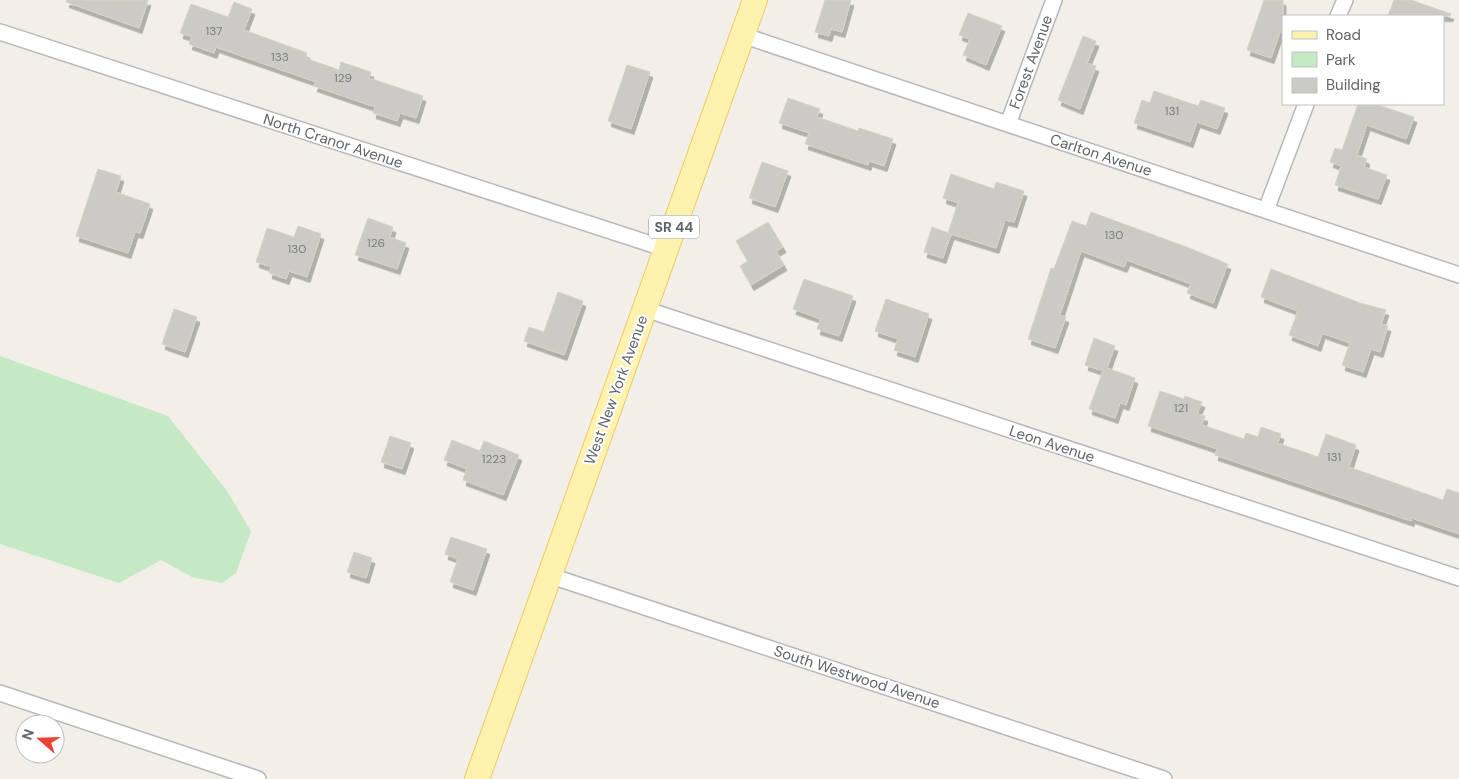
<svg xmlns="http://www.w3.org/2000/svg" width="1459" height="779" font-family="'DM Sans',sans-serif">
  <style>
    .green { fill: #c5e8c5 }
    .building { fill: #cccac5; stroke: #d6d1c6; filter: url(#shadow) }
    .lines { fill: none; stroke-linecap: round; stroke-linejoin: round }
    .street-casing { stroke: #b5b8bc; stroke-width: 18 }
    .primary-casing { stroke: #f2c960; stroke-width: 26 }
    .street { stroke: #fff; stroke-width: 15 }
    .primary { stroke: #fff2af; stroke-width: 24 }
    .labels { text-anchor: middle; stroke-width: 4; stroke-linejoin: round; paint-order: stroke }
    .number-label { font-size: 12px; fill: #7a7d7f }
    .shield { fill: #fff; stroke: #8f9295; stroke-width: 1 }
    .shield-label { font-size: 14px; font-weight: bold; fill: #5f6368 }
    .street-label { font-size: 15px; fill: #5f6368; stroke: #fff }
  </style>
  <defs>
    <filter id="shadow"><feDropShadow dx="3" dy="5.5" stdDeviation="0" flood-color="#0004"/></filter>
  </defs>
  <rect width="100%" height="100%" fill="#f1efe8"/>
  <path class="green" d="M 0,356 L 168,416 L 227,491 L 251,531 L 236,573 L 222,583 L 192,577 L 161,560 L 119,583 L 0,544 Z"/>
  <path class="building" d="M 67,0 L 148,0 L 139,28 L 66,2 Z
    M 825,0 L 851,0 L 842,32 L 831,29 L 829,36 L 815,32 Z
    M 1264,0 L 1283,0 L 1283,23 L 1271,58 L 1247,50 Z
    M 1394,0 L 1411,0 L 1451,14 L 1450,16 L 1388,16 Z
    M 234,2 L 252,9 L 244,30 L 307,53 L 305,58 L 339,70 L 341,62 L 371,72 L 369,78 L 423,96 L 416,118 L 400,113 L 397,121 L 373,113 L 375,107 L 314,86 L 316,82 L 216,47 L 214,53 L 189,44 L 192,37 L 180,33 L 191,4 L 228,17 Z
    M 968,13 L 1002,26 L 986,65 L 963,55 L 970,39 L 959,35 Z
    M 1083,36 L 1096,41 L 1087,63 L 1096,66 L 1080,109 L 1058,100 Z
    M 627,65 L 650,72 L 631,129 L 608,121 Z
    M 1154,91 L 1198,106 L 1201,100 L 1225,108 L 1217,129 L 1197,122 L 1190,142 L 1134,123 L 1142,100 L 1150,103 Z
    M 788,98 L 820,109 L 817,117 L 858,131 L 859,128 L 893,139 L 884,166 L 869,161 L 868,165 L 805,144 L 809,133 L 779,123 Z
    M 1358,104 L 1375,104 L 1414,117 L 1406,139 L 1367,125 L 1357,155 L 1367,159 L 1364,167 L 1387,175 L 1378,199 L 1335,185 L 1341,166 L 1330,162 L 1335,148 L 1342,150 Z
    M 762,162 L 788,171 L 775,207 L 749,198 Z
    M 98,169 L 121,176 L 116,192 L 150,204 L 140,233 L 135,232 L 128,253 L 76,236 Z
    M 951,174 L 994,189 L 996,182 L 1024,191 L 1014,222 L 1005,220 L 996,248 L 948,233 L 958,203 L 943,198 Z
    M 1091,212 L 1189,248 L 1228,264 L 1213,303 L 1187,293 L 1191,284 L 1127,260 L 1124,267 L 1081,251 L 1060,315 L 1066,317 L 1055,348 L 1028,339 L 1051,268 L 1054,269 L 1072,221 L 1086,226 Z
    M 368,218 L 393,227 L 390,237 L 406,243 L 397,269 L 355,255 Z
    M 768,222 L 783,247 L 776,251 L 784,265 L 751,285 L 740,266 L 748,261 L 736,241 Z
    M 298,226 L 321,234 L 307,277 L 289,271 L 286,279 L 269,273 L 271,267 L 256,262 L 267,228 L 294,237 Z
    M 932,227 L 951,234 L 943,258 L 924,252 Z
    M 1271,269 L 1360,303 L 1386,310 L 1381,324 L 1388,326 L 1380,352 L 1371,349 L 1363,372 L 1342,365 L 1350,343 L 1322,333 L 1318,346 L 1289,335 L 1298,311 L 1261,297 Z
    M 804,279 L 853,296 L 839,336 L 817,329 L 821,319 L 793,309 Z
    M 558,292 L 583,301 L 564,355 L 524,341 L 529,327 L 544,332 Z
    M 886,299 L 929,314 L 915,357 L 894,350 L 898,339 L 875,331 Z
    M 174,309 L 197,317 L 185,352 L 162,344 Z
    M 1094,338 L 1115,346 L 1107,368 L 1135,378 L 1126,405 L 1120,403 L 1115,418 L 1089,409 L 1103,371 L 1085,365 Z
    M 1160,391 L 1184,399 L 1185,396 L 1202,402 L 1197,414 L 1205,416 L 1202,425 L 1244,439 L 1246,433 L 1258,437 L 1261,427 L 1281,434 L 1278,443 L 1318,457 L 1326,434 L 1356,445 L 1349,467 L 1443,500 L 1447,489 L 1459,493 L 1459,534 L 1412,518 L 1411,521 L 1215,455 L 1217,449 L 1148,426 Z
    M 390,436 L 411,443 L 402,469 L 381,462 Z
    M 452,440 L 480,451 L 484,441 L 519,455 L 503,495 L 463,480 L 467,469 L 444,460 Z
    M 451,537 L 487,549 L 473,590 L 450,582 L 458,559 L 445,554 Z
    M 354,552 L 372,558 L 366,578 L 347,572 Z"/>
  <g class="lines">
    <g class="street-casing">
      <path id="street" d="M 1338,16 L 1345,0
        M 0,32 L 666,249
        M 742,35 L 1459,275
        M 1008,124 L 1054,0
        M 1266,210 L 1306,104
        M 645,309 L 1459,578
        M 551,576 L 1164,779
        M 0,693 L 258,779"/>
    </g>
    <g class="primary-casing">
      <path id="primary" d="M 477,779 L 755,0"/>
    </g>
    <use href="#street" class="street"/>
    <use href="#primary" class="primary"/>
  </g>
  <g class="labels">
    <g class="number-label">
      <text x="214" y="35">137</text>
      <text x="280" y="61">133</text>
      <text x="343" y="82">129</text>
      <text x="1172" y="115">131</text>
      <text x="1114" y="239">130</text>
      <text x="376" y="247">126</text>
      <text x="297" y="253">130</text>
      <text x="1181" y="412">121</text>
      <text x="1334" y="461">131</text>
      <text x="494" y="463">1223</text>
    </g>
    <rect class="shield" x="649" y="215.5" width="50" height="23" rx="4"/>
    <g class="shield-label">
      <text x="674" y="232">SR 44</text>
    </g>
    <g class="street-label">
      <text transform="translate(1031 62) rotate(-70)" y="5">Forest Avenue</text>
      <text transform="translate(333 141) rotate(18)" y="5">North Cranor Avenue</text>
      <text transform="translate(1101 155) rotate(18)" y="5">Carlton Avenue</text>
      <text transform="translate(616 390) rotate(-70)" y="5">West New York Avenue</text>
      <text transform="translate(1052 444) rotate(18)" y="5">Leon Avenue</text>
      <text transform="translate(857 677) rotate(18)" y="5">South Westwood Avenue</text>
    </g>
  </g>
  <rect x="1282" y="15" width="162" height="90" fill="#ffffff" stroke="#bfc1c3"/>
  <rect x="1292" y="31" width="25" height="8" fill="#fff2af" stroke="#bfc1c3"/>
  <text x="1326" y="40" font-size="15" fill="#5f6368">Road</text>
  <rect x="1292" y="52" width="25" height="15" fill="#c5e8c5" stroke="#bfc1c3"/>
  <text x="1326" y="65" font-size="15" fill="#5f6368">Park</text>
  <rect x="1292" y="78" width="25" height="15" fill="#cccac5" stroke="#bfc1c3"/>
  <text x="1326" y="90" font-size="15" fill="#5f6368">Building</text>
  <g transform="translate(40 739) rotate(290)"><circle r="24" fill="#ffffff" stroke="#bfc1c3"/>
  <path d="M0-4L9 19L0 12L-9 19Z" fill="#ea4335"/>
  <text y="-8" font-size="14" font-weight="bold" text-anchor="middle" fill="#5f6368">N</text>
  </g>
</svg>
